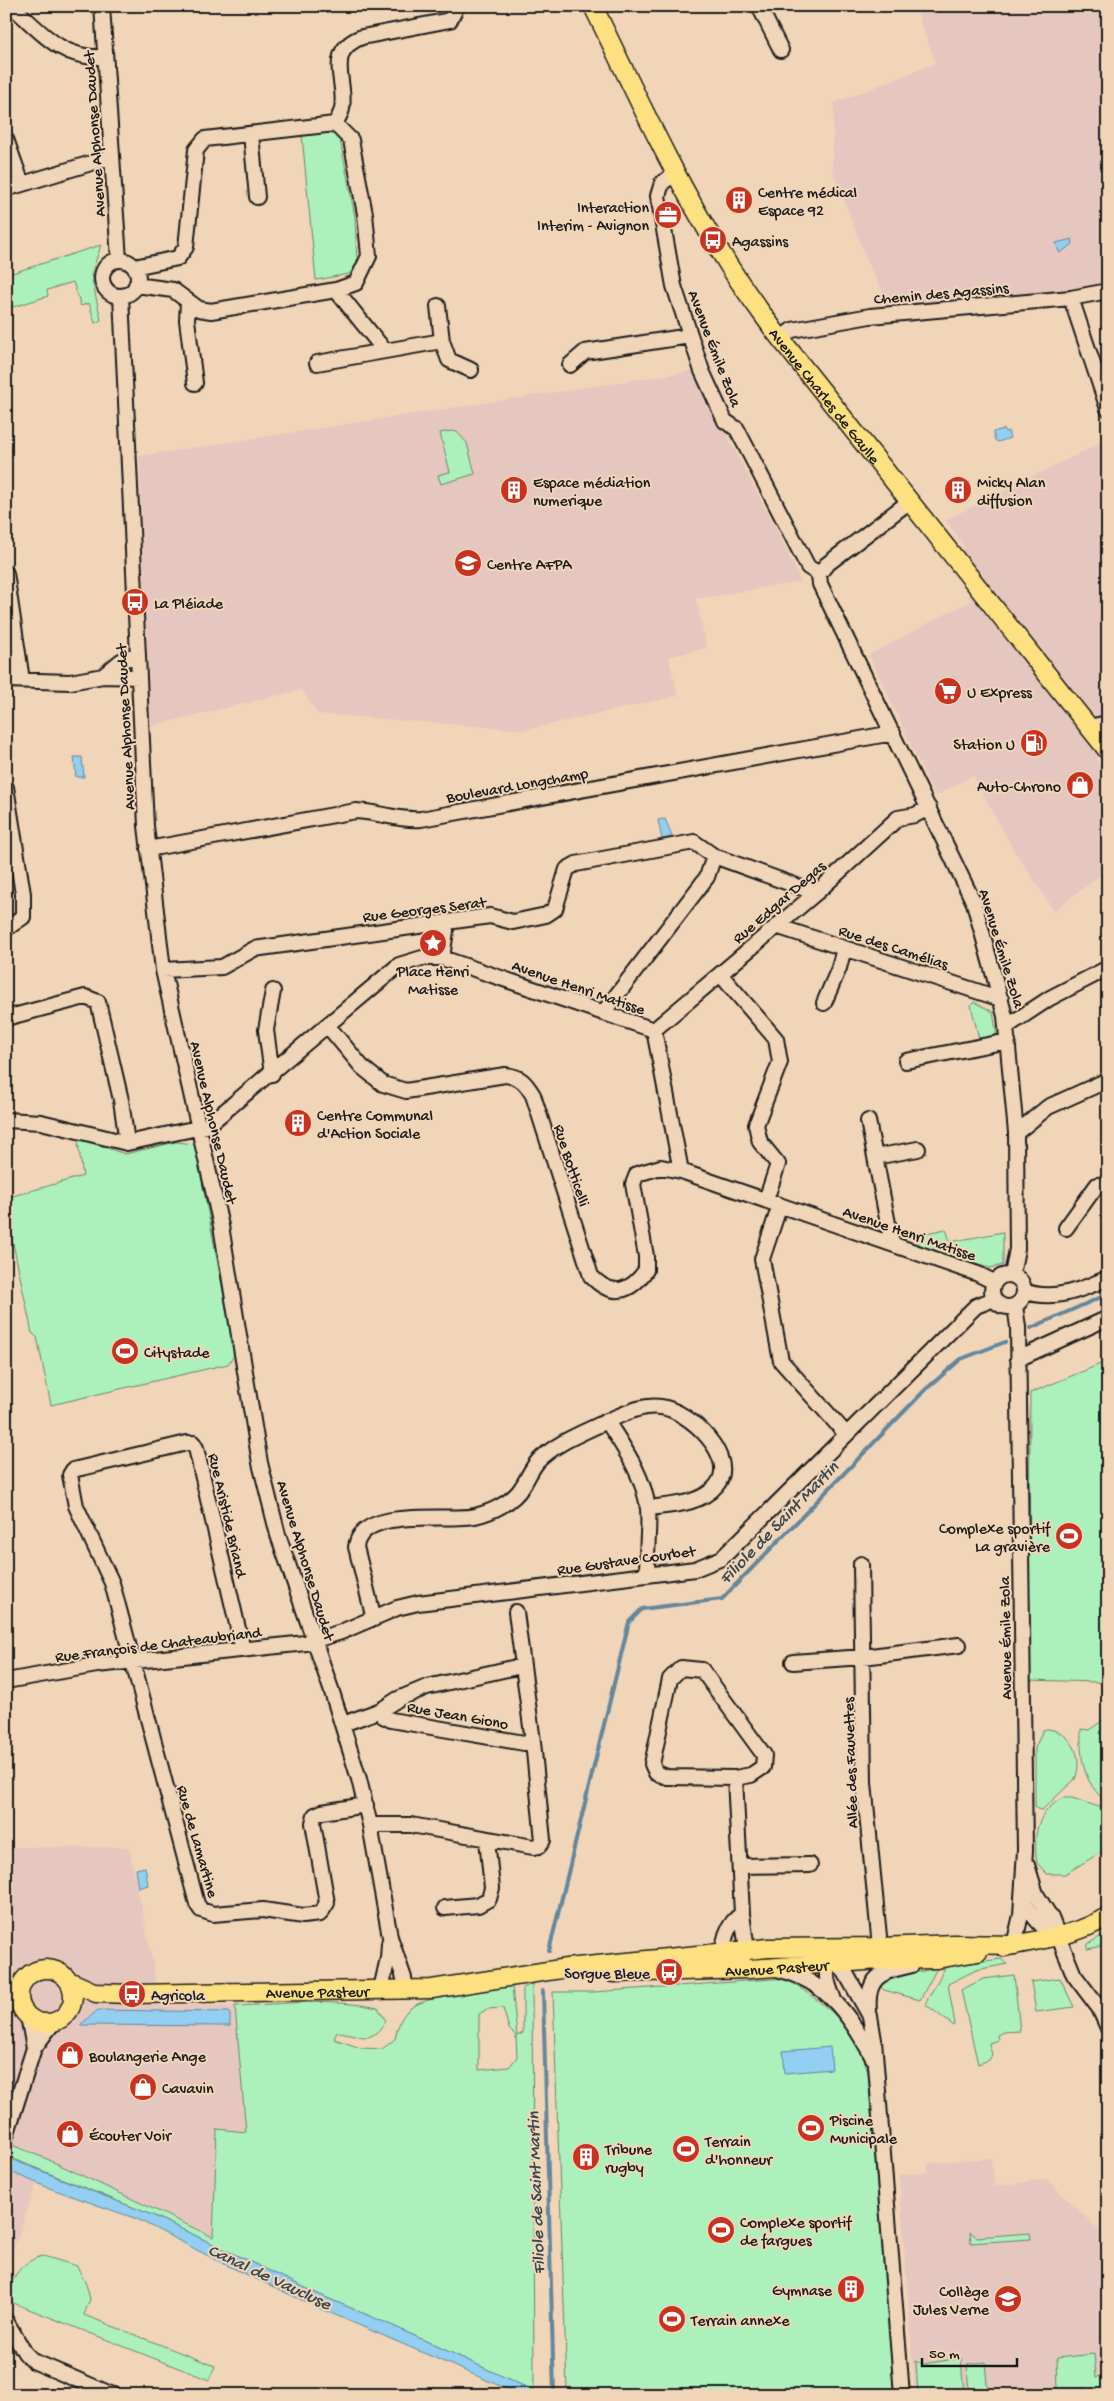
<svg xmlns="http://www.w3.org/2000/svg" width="1114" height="2401" font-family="'Gochi Hand',sans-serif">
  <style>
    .built { fill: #e6c7bf }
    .green { fill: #acf1bc; stroke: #64866c; fill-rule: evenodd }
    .water { fill: #92cff2; stroke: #63879c }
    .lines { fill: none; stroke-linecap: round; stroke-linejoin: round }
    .stream { stroke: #63879c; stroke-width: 4 }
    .minor-casing { stroke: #1c1c1c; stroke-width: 18 }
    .major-casing { stroke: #1c1c1c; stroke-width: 21 }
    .minor { stroke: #f1d5b8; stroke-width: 14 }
    .major { stroke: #fde080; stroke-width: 18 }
    .labels { text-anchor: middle; stroke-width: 4; stroke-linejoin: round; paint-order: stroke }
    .street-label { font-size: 16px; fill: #1c1c1c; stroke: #f1d5b8 }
    .poi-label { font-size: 16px; fill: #1c1c1c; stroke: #f1d5b8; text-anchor: start }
    .water-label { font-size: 18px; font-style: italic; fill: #3a4952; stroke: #f1d5b8 }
  </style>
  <rect width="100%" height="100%" fill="#f1d5b8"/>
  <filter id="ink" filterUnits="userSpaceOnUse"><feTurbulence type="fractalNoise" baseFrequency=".02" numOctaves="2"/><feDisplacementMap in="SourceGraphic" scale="10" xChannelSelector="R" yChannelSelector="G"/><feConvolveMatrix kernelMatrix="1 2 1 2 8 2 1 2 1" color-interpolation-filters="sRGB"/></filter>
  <g filter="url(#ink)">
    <path class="built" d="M 922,6 L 1108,6 L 1108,284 L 1026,295 L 890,307 L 868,263 L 832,169 L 834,103 L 936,63 L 917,13 Z
      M 698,370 L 731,443 L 784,544 L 801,582 L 696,599 L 707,648 L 669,657 L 678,696 L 525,730 L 317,714 L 302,690 L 151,726 L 139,456 Z
      M 1108,439 L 1108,752 L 1096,759 L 1108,774 L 1108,869 L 1054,911 L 1012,847 L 973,776 L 935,796 L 869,655 L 970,601 L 963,544 L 945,520 Z
      M 6,1847 L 129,1847 L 153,1962 L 160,2005 L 235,2006 L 246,2133 L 217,2130 L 213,2237 L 47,2160 L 36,2185 L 6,2272 Z
      M 991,2158 L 995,2186 L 1047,2179 L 1100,2231 L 1108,2232 L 1108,2395 L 915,2395 L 899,2175 L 928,2172 L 928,2163 Z"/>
    <path class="green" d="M 327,132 L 339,134 L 355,217 L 357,264 L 349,274 L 316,280 L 302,136 Z
      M 101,245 L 91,275 L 101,320 L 95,323 L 89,303 L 81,306 L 73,282 L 47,290 L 48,296 L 10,308 L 6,298 L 6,275 Z
      M 451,431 L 457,432 L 467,443 L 475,474 L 441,484 L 438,475 L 450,472 L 440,433 Z
      M 974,1002 L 993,1012 L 997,1037 L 979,1039 L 971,1005 Z
      M 80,1139 L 125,1154 L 176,1142 L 195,1144 L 235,1354 L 228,1364 L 51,1405 L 37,1337 L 32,1333 L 6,1210 L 6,1198 L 83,1176 L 78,1143 Z
      M 946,1229 L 950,1242 L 1003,1232 L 1003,1265 L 990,1268 L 974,1264 L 922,1246 L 911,1236 Z
      M 1108,1361 L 1108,1686 L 1097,1682 L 1029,1680 L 1030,1393 Z
      M 1108,1717 L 1108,1803 C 1083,1784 1080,1758 1081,1729 L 1089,1730 Z
      M 1048,1729 C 1072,1732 1084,1757 1075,1779 L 1042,1810 L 1038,1809 L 1035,1806 L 1035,1748 L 1043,1730 Z
      M 1063,1798 L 1072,1798 L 1108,1810 L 1108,1848 L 1065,1874 L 1047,1874 L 1037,1863 C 1033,1835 1036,1812 1063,1798 Z
      M 1108,1932 L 1108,1945 L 1087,1949 L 1088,1944 Z
      M 1001,1959 L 1007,1964 L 976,1970 L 948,1984 L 955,2024 L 954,2026 L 925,2004 L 946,1966 Z
      M 937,1968 L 920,2000 L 884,1990 L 881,1987 L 886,1980 L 891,1978 Z
      M 1014,1975 L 1020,2031 L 1003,2032 L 997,2035 L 998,2040 L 989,2043 L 992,2055 L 989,2060 L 978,2064 L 961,1990 L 983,1979 Z
      M 787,1978 C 828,2009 853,2020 868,2072 L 894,2395 L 578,2395 L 567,2389 L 553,1992 L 594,1992 Z
      M 1060,1978 L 1074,2007 L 1036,2012 L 1031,1982 Z
      M 532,1984 L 534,2391 L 391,2325 L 320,2295 L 152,2215 L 6,2156 L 12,2145 L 47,2159 L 213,2237 L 217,2129 L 246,2132 L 235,2006 C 282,2004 331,1998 378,2008 L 386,2021 C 368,2047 364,2034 337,2032 L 334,2039 L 361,2048 L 382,2049 L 395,2039 C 397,2029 400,2019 407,2011 C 423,1994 488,1991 512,1986 L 517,2036 L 523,2033 L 523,1988 ZM 503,2008 L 509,2029 L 516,2036 L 517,2057 L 509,2067 L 479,2070 L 479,2014 L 487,2009 Z
      M 970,2232 L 977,2237 L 1030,2233 L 1031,2239 L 971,2243 Z
      M 43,2256 L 77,2266 L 86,2284 L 90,2299 L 84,2315 L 215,2366 L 209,2380 L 6,2300 C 11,2278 21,2261 43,2256 Z
      M 1094,2354 L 1096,2377 L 1108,2375 L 1108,2385 L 1104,2385 L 1104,2392 L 1085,2394 L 1084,2388 L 1058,2390 L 1057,2358 Z
      M 961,2358 L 964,2395 L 918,2395 L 916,2361 L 923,2364 Z
      M 985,2362 L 988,2395 L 969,2395 L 967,2364 Z"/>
    <path class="water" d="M 1072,239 L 1073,244 L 1060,253 L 1059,252 L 1056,243 Z
      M 1004,429 L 1005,432 L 1008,431 L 1010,438 L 998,442 L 995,440 L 993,432 Z
      M 74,757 L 82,757 L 84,777 L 76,777 Z
      M 665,819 L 672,835 L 671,837 L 662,839 L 658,820 Z
      M 145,1867 L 148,1885 L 139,1888 L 136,1869 Z
      M 98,2010 L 228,2012 L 230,2014 L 230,2026 L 80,2025 Z
      M 830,2047 L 832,2069 L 785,2073 L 783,2051 Z
      M 6,2157 L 152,2215 L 320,2295 L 391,2325 L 543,2395 L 521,2395 L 319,2308 L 222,2263 L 137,2219 L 49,2188 L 6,2170 Z"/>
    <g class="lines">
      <path class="stream" d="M 1031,1328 L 1108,1294
        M 549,1951 L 629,1622 L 642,1609 L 722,1599 L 925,1390 L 961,1359 L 1005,1342
        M 543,1991 L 554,2395"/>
      <g class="minor-casing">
        <path id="minor" d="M 12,6 C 42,33 62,60 105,57
          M 102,6 L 119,260
          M 759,6 L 781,50
          M 335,124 L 351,140 L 365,214 L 369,256 L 356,283 L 336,290
          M 251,134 L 257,197
          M 6,139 L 22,184
          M 676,173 L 662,183 L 658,196 L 674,286 L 702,371 L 725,421 L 737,429 L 808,567 L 819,574
          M 6,189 L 111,157
          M102 278a18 18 0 1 1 36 0a18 18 0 1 1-36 0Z
          M 134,267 L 178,258 L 186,247 L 196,150 L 205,139 L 335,124 C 337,120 341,114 342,109 C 347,81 324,51 362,37 L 450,20 L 457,6
          M 136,285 L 173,290 L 199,309 L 211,311 L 336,290 L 385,351 L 442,341
          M 121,296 L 146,826 L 163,970 L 221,1226 L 260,1463 L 278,1535 L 332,1692 L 359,1779 L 370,1825 L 390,1937 L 404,1978 L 406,1989
          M 1071,298 L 1108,409
          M 188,302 L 187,320 L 195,383
          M 438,306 L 442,341 L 449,360 L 471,370
          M 781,338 L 792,330 L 870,316 L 1071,298 L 1108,291
          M 317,363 L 385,351
          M 570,365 L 585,352 L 690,336
          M 910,501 L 826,565 L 819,574 L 820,584 L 974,903 L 1005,1016 L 1016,1133 L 1017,1249 L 1012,1275
          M 6,573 L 22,680
          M 103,676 L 121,661 L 138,654
          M 6,680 L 70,682 L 103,676 L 139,677
          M 1088,727 L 1108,723
          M 6,787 L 23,894 L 23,917 L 6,929
          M 148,849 L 356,811 C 379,812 398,821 421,819 L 893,733
          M 776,926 L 1001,999
          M 442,958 L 446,931 L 445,922
          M 163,970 L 222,967 L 254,949 L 490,916 L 513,922 L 546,915 L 555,909 L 567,869 L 576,864 L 694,842 L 714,856 L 816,893
          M 720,974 L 776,1039 L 780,1062 L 756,1125 L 760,1142 L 778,1164 L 766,1200
          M 824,1003 L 839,968 L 844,948
          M 603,1013 L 707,877 L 714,856
          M 6,1018 L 85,997 L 98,1002 L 121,1100 L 127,1143
          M 327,1025 L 362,1067 L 383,1084 L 406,1091 L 505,1075 C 521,1077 525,1082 533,1095 L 591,1276 C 612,1298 630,1293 646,1270 L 646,1256 L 633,1184 L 637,1174 L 661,1167 L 681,1171
          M 1006,1027 L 1050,998 L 1108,968
          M 654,1030 L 816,893 L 898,818 L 915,815 L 929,808
          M 906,1061 L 1008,1041
          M 272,1074 L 266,1030 L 273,991
          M 6,1120 L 41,1122 L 127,1143 L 207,1126 L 399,965 L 422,958 L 442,958 L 654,1030 L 681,1171 L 978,1274 L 994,1282
          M 868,1121 L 892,1244
          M 1016,1133 L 1048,1107 L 1108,1080
          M 875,1157 L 918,1149
          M 780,1205 L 762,1259 L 781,1361 L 846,1434
          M 1066,1228 L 1097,1185 L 1108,1184
          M992 1291a16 16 0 1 1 32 0a16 16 0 1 1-32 0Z
          M 1024,1291 C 1053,1302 1081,1290 1108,1278
          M 1018,1359 L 1108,1318
          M 607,1421 C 624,1414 642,1404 661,1407 C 688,1410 740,1458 716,1486 C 700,1505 670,1505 648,1508
          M 861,1564 L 864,1783 L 881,1957
          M 374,1619 L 356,1547 C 361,1506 445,1522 475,1516 C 492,1512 513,1502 522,1487 C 528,1478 531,1469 538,1461 C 557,1442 583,1433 607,1421 C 624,1448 644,1476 648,1509 C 650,1531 645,1553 648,1575
          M 243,1650 L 196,1448 L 193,1443 L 187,1443 L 73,1470 L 70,1475 L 76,1506 L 112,1583 L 197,1904 L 201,1910 L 213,1914 L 263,1910 L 303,1916 L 320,1914 L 327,1903 L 313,1823 L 315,1815 L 322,1812 L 366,1805
          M 793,1662 L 863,1657 L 959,1645
          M 6,1681 L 97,1665 L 306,1643 L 341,1632 L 397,1608 L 418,1603 L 695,1569 L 722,1558 L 976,1306 L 994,1299
          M 381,1710 L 383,1716 L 391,1720 L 524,1743 L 533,1742
          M 343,1724 L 381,1710 L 398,1699 L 427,1687 L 521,1666
          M 370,1825 L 411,1825 L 533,1847 L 539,1846 L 543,1840 L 533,1742 L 516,1612
          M 1027,1865 L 1036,1894 L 1051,1918 L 1074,1975 L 1099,2008 L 1108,2028
          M 740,1866 L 810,1865
          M 1022,1897 C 1030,1914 1041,1928 1058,1938
          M 445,1908 L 478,1905 L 489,1899 L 492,1888 L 487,1840
          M 1014,1945 L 1021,1915 L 1025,1850 L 1018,1327 L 1015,1306
          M 833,1957 C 823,1971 827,1983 833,1997
          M 831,1958 L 845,1972 L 870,2016 L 874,2040 L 902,2395
          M 727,1960 C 719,1945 728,1922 742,1914
          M 730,1969 L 740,1963 L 747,1950 L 742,1914 L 735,1778 L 751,1775 L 763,1767 L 764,1755 L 702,1670 L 681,1668 L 670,1679 L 652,1764 L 656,1773 L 667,1777 L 735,1778
          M 780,1970 C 827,1981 851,2017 873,2058
          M 381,1989 L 388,1958 L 389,1943
          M 869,2011 C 866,1975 882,1972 912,1965
          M 28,2016 L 34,2048
          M 6,2136 L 34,2048 L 53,2023
          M 6,2321 L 25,2353 L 33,2361 L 113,2395"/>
      </g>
      <g class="major-casing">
        <g id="major">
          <path id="s1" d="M 593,6 C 635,92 675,180 726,261 C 741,286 759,309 776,333 L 1108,751"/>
          <path d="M 1004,1947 C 1040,1939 1075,1937 1108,1916"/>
          <circle cx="46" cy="1996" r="27"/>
          <path id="s2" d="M 613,1973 L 749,1969 L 881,1960 L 937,1959 L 978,1952"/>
          <path id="s3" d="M 69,1981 L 96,1993 L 132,1994 L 432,1989 L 567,1968 L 768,1948 L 880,1947 L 955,1944 L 1014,1945"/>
        </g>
      </g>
      <use href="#minor" class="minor"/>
      <use href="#major" class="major"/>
    </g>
  </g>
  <defs>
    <g id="building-disc" transform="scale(1.4375)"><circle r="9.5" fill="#c8321e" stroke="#f1d5b8"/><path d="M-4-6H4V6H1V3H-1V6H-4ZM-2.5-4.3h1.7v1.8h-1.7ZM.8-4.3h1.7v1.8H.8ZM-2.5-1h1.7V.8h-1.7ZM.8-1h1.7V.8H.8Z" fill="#fff"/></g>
    <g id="office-disc" transform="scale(1.4375)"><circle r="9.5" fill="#c8321e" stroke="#f1d5b8"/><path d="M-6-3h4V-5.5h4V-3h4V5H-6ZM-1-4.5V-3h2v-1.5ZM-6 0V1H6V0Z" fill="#fff"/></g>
    <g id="bus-disc" transform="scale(1.4375)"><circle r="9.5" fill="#c8321e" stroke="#f1d5b8"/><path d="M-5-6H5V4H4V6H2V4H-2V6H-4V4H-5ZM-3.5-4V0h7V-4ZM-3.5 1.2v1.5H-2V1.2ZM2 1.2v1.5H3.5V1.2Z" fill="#fff"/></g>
    <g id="university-disc" transform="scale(1.4375)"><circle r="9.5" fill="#c8321e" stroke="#f1d5b8"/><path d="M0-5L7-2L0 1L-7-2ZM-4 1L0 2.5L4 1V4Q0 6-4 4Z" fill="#fff"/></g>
    <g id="supermarket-disc" transform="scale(1.4375)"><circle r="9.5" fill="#c8321e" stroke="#f1d5b8"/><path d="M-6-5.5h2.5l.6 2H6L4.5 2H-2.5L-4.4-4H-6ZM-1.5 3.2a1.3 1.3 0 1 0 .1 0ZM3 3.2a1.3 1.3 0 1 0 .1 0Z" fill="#fff"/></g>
    <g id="fuel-disc" transform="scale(1.4375)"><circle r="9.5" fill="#c8321e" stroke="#f1d5b8"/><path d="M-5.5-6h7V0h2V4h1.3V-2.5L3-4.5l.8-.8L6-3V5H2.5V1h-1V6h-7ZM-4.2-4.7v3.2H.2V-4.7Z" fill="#fff"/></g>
    <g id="shop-disc" transform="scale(1.4375)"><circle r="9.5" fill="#c8321e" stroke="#f1d5b8"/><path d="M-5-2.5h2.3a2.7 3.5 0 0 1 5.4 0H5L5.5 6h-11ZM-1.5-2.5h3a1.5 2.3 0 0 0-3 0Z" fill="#fff"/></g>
    <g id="sight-disc" transform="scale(1.4375)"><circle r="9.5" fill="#c8321e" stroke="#f1d5b8"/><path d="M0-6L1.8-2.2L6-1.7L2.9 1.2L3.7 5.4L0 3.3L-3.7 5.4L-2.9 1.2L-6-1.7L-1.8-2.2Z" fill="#fff"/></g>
    <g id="stadium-disc" transform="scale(1.4375)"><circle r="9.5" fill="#c8321e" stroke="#f1d5b8"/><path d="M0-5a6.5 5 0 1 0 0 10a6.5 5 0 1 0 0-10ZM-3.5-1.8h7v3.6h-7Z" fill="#fff"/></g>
    <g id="school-disc" transform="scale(1.4375)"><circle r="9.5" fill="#c8321e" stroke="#f1d5b8"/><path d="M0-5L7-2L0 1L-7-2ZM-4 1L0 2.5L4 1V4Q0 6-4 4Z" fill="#fff"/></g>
  </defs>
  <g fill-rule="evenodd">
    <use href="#building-disc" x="739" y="200"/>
    <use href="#office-disc" x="668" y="215"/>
    <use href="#bus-disc" x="713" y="240"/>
    <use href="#building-disc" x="514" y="490"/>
    <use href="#building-disc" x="958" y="490"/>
    <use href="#university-disc" x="468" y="563"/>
    <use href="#bus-disc" x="135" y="602"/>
    <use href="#supermarket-disc" x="948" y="691"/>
    <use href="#fuel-disc" x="1034" y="743"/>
    <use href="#shop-disc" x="1080" y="785"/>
    <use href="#sight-disc" x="433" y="943"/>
    <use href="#building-disc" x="298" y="1123"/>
    <use href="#stadium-disc" x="125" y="1351"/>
    <use href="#stadium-disc" x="1069" y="1536"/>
    <use href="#bus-disc" x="669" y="1972"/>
    <use href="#bus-disc" x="132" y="1994"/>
    <use href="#shop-disc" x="70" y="2055"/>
    <use href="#shop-disc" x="143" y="2087"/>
    <use href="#stadium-disc" x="811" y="2128"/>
    <use href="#shop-disc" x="70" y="2134"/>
    <use href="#stadium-disc" x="686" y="2149"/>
    <use href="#building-disc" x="586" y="2157"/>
    <use href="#stadium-disc" x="721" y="2230"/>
    <use href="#building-disc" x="851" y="2289"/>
    <use href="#school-disc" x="1008" y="2299"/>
    <use href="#stadium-disc" x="672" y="2319"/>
  </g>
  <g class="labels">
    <g class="street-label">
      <text transform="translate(93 134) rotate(-94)" y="6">Avenue Alphonse Daudet</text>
      <text transform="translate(941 292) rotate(-5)" y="6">Chemin des Agassins</text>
      <text transform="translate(716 348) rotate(69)" y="6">Avenue Émile Zola</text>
      <text dy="6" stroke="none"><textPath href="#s1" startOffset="455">Avenue Charles de Gaulle</textPath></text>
      <text transform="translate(124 727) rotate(-93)" y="6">Avenue Alphonse Daudet</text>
      <text transform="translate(517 784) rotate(-10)" y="6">Boulevard Longchamp</text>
      <text transform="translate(778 901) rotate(-41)" y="6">Rue Edgar Degas</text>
      <text transform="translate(424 908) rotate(-7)" y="6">Rue Georges Serat</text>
      <text transform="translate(894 946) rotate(18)" y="6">Rue des Camélias</text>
      <text transform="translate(1003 948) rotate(73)" y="6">Avenue Émile Zola</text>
      <text transform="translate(579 986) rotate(19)" y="6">Avenue Henri Matisse</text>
      <text transform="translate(215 1122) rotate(77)" y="6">Avenue Alphonse Daudet</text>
      <text transform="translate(573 1165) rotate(72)" y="6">Rue Botticelli</text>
      <text transform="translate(910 1232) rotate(19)" y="6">Avenue Henri Matisse</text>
      <text transform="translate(229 1515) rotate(77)" y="6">Rue Aristide Briand</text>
      <text transform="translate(626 1559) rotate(-8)" y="6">Rue Gustave Courbet</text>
      <text transform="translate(307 1560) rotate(73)" y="6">Avenue Alphonse Daudet</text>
      <text transform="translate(1004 1638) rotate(-91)" y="6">Avenue Émile Zola</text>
      <text transform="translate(158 1643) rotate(-7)" y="6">Rue François de Chateaubriand</text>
      <text transform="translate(458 1714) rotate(10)" y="6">Rue Jean Giono</text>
      <text transform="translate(849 1763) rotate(-92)" y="6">Allée des Fauvettes</text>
      <text transform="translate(199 1841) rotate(74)" y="6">Rue de Lamartine</text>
      <text dy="6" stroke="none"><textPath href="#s2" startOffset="164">Avenue Pasteur</textPath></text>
      <text dy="6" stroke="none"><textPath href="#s3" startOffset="251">Avenue Pasteur</textPath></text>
    </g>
    <g class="poi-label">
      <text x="758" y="197">Centre médical<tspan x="758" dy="18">Espace 92</tspan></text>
      <text x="649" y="212" text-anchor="end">Interaction<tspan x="649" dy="18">Interim - Avignon</tspan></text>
      <text x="732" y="246">Agassins</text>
      <text x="533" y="487">Espace médiation<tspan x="533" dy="18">numerique</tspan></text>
      <text x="977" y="487">Micky Alan<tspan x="977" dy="18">diffusion</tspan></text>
      <text x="487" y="569">Centre AFPA</text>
      <text x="154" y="608">La Pléiade</text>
      <text x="967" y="697">U Express</text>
      <text x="1015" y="749" text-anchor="end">Station U</text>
      <text x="1061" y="791" text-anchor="end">Auto-Chrono</text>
      <text x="433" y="976" text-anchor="middle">Place Henri<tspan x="433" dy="18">Matisse</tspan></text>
      <text x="317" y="1120">Centre Communal<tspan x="317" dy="18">d'Action Sociale</tspan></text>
      <text x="144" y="1357">Citystade</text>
      <text x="1050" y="1533" text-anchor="end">Complexe sportif<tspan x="1050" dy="18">La gravière</tspan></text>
      <text x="650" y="1978" text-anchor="end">Sorgue Bleue</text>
      <text x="151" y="2000">Agricola</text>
      <text x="89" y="2061">Boulangerie Ange</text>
      <text x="162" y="2093">Cavavin</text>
      <text x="830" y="2125">Piscine<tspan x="830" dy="18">Municipale</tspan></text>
      <text x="89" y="2140">Écouter Voir</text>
      <text x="705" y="2146">Terrain<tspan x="705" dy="18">d'honneur</tspan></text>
      <text x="605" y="2154">Tribune<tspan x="605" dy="18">rugby</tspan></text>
      <text x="740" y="2227">Complexe sportif<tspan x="740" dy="18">de fargues</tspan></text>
      <text x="832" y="2295" text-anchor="end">Gymnase</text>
      <text x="989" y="2296" text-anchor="end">Collège<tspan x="989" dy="18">Jules Verne</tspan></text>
      <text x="691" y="2325">Terrain annexe</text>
    </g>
    <g class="water-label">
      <text transform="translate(778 1522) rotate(-46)" y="6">Filiole de Saint Martin</text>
      <text transform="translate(535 2193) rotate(-92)" y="6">Filiole de Saint Martin</text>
      <text transform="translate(270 2276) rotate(25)" y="6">Canal de Vaucluse</text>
    </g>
  </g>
  <rect width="1114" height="2401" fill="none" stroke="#f1d5b8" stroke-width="25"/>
  <rect x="12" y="12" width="1089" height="2376" fill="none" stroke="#1c1c1c" stroke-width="2" filter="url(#ink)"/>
  <path d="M922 2358v8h95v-8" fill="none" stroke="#1c1c1c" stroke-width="2.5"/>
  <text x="929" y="2358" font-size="15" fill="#1c1c1c" stroke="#f1d5b8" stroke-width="4" paint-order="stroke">50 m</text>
</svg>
